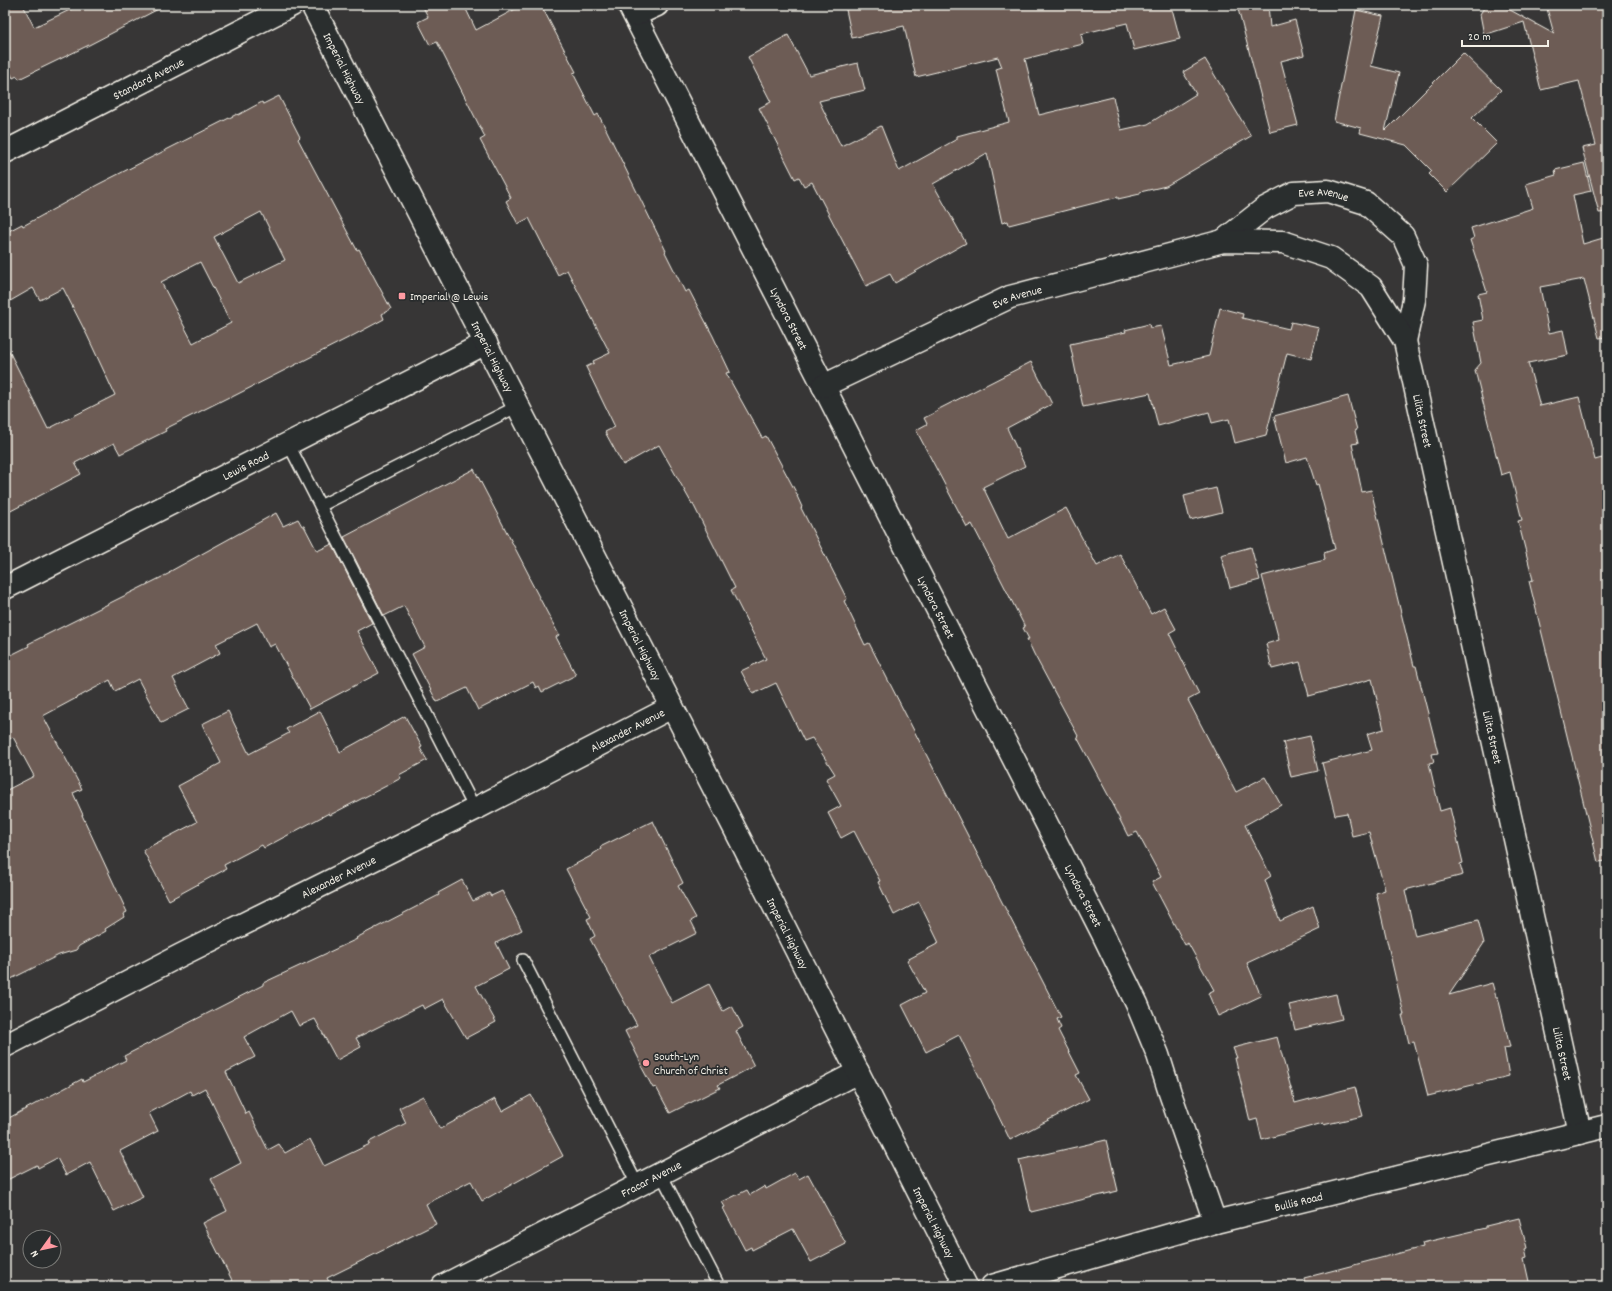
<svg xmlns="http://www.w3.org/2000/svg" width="1612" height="1291" font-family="Dekko,sans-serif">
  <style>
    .building { fill: #6d5c55; stroke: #f4f1e8; fill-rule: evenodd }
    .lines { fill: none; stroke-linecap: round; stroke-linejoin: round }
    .service-casing { stroke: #f4f1e8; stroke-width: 14 }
    .minor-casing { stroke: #f4f1e8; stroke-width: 25 }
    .tertiary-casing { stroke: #f4f1e8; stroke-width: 25 }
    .primary-casing { stroke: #f4f1e8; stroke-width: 25 }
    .service { stroke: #2a2d2e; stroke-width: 11 }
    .minor { stroke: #2a2d2e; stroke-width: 22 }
    .tertiary { stroke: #2a2d2e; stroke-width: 22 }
    .primary { stroke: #2a2d2e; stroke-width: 22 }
    .poi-dot { fill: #ff9aa2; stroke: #2a2d2e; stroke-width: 1.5 }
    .labels { text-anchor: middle; stroke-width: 3.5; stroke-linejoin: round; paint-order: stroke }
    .street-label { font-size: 12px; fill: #f4f1e8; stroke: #2a2d2e }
    .poi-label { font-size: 12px; fill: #f4f1e8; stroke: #2a2d2e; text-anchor: start }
  </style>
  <rect width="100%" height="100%" fill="#373636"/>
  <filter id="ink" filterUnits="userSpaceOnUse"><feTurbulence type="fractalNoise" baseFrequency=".025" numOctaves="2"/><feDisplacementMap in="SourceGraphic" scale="8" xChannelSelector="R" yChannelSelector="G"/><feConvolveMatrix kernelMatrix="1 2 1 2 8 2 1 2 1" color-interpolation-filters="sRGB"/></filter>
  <g filter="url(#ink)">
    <path class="building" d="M 5,5 L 23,5 L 34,27 L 80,5 L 166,5 L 89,45 L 19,79 L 17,76 L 13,78 L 5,62 Z
      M 422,5 L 464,5 L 476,30 L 523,5 L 541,5 L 576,72 L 573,73 L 595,116 L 598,114 L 605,127 L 666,251 L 665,252 L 685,292 L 689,290 L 713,336 L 730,372 L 726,373 L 762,438 L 766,436 L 798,496 L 797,496 L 802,507 L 801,508 L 847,599 L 844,601 L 865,645 L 869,643 L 1061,1017 L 1057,1019 L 1061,1028 L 1058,1030 L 1080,1073 L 1076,1075 L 1089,1099 L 1010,1140 L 959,1035 L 926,1052 L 902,1005 L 925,993 L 907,960 L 939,943 L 919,902 L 894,915 L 878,882 L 880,881 L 854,831 L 841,838 L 828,813 L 841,806 L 826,779 L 835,774 L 812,738 L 804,741 L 776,683 L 753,694 L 741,671 L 766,659 L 731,590 L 735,588 L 693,504 L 692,504 L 659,445 L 623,465 L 605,432 L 615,427 L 586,367 L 594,363 L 593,361 L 610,353 L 567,270 L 558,275 L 529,218 L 518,224 L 506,201 L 511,198 L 480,140 L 485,137 L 437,42 L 430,45 L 418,22 L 428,17 Z
      M 845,5 L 1171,5 L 1180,39 L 1134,50 L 1127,23 L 1081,34 L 1083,44 L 1025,59 L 1039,115 L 1113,97 L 1121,130 L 1148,124 L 1196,94 L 1183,72 L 1205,59 L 1251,136 L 1166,186 L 1140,192 L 1140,194 L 1118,199 L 1118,197 L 1009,225 L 1008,221 L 1002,223 L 987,153 L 933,184 L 966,243 L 895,283 L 890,274 L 866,286 L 812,182 L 804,186 L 799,177 L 795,179 L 759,108 L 771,102 L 748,57 L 788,35 L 809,75 L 858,63 L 865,90 L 819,101 L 841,146 L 881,126 L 899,171 L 957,139 L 957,136 L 1009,122 L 996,69 L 1002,67 L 998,57 L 916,77 L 904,26 L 852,38 Z
      M 1237,5 L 1268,5 L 1270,27 L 1295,20 L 1304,55 L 1281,61 L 1298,125 L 1270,132 Z
      M 1486,5 L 1501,5 L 1554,34 L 1546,5 L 1607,5 L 1607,212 L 1599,213 L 1582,148 L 1596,145 L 1579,81 L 1541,90 L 1524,22 L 1484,35 L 1480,14 Z
      M 1356,10 L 1383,16 L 1371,66 L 1399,73 L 1385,131 L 1463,53 L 1501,90 L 1472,118 L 1497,143 L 1447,192 L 1429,174 L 1432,171 L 1406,145 L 1360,133 L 1361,128 L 1334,121 Z
      M 279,96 L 300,137 L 298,139 L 357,250 L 359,249 L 391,309 L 382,314 L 384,319 L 354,335 L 230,398 L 229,397 L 165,429 L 166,431 L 120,454 L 114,443 L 75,463 L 81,474 L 5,514 L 5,343 L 48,429 L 115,395 L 87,335 L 63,288 L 40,300 L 33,288 L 5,304 L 5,233 L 22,224 L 23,226 L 97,185 L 237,114 L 238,115 L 262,102 L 263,104 ZM 261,212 L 285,260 L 238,283 L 214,237 ZM 200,262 L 231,323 L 193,343 L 161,282 Z
      M 1584,163 L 1591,191 L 1573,195 L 1583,244 L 1603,238 L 1607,253 L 1607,337 L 1599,338 L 1584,279 L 1540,287 L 1549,333 L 1563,330 L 1568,355 L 1528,363 L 1540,406 L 1579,397 L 1595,460 L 1602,458 L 1603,460 L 1607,459 L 1607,861 L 1598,862 L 1529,581 L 1533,580 L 1518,521 L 1522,520 L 1510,472 L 1501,475 L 1475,370 L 1481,363 L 1473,322 L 1483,320 L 1478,294 L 1487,292 L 1470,240 L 1474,238 L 1471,228 L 1533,208 L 1526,184 L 1556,175 L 1555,170 Z
      M 1220,308 L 1243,314 L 1242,318 L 1289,329 L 1291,322 L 1319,328 L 1311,359 L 1287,353 L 1266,435 L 1235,443 L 1229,419 L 1212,423 L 1209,412 L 1158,426 L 1150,393 L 1083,407 L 1070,344 L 1126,332 L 1125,330 L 1149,324 L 1150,328 L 1161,326 L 1171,365 L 1209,356 Z
      M 1031,362 L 1052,404 L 1007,428 L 1025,466 L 983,487 L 1008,539 L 1066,508 L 1097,566 L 1120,554 L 1151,614 L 1164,607 L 1176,629 L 1169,633 L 1199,694 L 1188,700 L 1236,792 L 1265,777 L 1281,805 L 1245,825 L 1271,876 L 1265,880 L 1280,921 L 1313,906 L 1320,929 L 1247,963 L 1261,996 L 1218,1016 L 1208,993 L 1214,990 L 1188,943 L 1185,945 L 1152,882 L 1161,877 L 1137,832 L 1128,836 L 1113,806 L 1114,806 L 1077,737 L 1078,736 L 1034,654 L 1027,639 L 1029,639 L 1023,628 L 1025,627 L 995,568 L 972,524 L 967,527 L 916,430 L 927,424 L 924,418 L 938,411 L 937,410 Z
      M 1348,396 L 1357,430 L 1355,431 L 1358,443 L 1352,444 L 1362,492 L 1371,490 L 1414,666 L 1416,666 L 1438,753 L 1432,754 L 1434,762 L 1429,763 L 1440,811 L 1450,808 L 1463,863 L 1460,864 L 1463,875 L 1405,890 L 1415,936 L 1478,920 L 1484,943 L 1449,995 L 1492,983 L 1496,997 L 1498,997 L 1510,1047 L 1504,1048 L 1509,1076 L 1428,1096 L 1414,1042 L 1409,1043 L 1402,1015 L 1404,1015 L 1376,893 L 1385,890 L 1369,832 L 1352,836 L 1347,813 L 1335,815 L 1322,763 L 1372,750 L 1367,734 L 1384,729 L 1372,679 L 1309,696 L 1300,662 L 1272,669 L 1266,644 L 1279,640 L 1262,576 L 1325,560 L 1324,553 L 1335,549 L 1318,484 L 1316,485 L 1307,457 L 1286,463 L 1274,416 Z
      M 474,469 L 530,577 L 529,578 L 559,635 L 556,637 L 576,675 L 542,692 L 539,686 L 536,688 L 533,682 L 478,710 L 467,688 L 437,702 L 412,654 L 425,647 L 404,606 L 384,616 L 344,537 Z
      M 1216,488 L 1222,512 L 1190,520 L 1184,496 Z
      M 276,513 L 283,526 L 298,519 L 302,526 L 304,526 L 317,551 L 332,544 L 372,623 L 357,631 L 379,673 L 310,709 L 275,644 L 269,647 L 257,623 L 216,644 L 220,653 L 173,678 L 189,709 L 161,723 L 138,679 L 115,691 L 110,680 L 43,716 L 82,789 L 73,793 L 83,815 L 82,815 L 127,912 L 123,914 L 124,917 L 105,929 L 106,931 L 79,946 L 76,950 L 59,955 L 5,982 L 5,791 L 34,776 L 13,737 L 5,741 L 5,658 L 29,646 L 28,644 L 170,573 L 169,572 Z
      M 1251,547 L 1260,580 L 1230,588 L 1221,555 Z
      M 228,711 L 249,754 L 289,733 L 286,729 L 320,711 L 340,752 L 405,716 L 422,747 L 420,748 L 427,760 L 399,775 L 401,778 L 390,784 L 330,815 L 329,813 L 264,848 L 262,845 L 224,865 L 226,869 L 169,900 L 143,850 L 197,822 L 178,786 L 221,763 L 202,724 Z
      M 1310,736 L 1318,771 L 1291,777 L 1283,742 Z
      M 653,821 L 683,883 L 678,886 L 696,918 L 691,921 L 697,933 L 649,957 L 672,1003 L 709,984 L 723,1011 L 732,1006 L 743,1027 L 736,1031 L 754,1066 L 718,1085 L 720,1088 L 670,1113 L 656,1087 L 653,1088 L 641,1066 L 642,1065 L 625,1031 L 637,1025 L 590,939 L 595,936 L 587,919 L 591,917 L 566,869 L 593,855 L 593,854 L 601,849 L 600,847 Z
      M 462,880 L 473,901 L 489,893 L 491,896 L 502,891 L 522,930 L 496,943 L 509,969 L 476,986 L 496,1022 L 466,1038 L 443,999 L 424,1009 L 422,1005 L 356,1038 L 361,1047 L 337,1060 L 315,1019 L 299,1026 L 291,1011 L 244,1037 L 255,1057 L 226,1072 L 246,1114 L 249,1112 L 268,1150 L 279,1144 L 285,1153 L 310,1139 L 324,1166 L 370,1144 L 369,1142 L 406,1123 L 399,1108 L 423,1096 L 440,1129 L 495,1099 L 502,1111 L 531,1095 L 563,1156 L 482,1201 L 471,1181 L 426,1204 L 436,1224 L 327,1278 L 331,1286 L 235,1286 L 203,1223 L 227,1211 L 211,1179 L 241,1163 L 205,1088 L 192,1095 L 190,1091 L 149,1113 L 158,1131 L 120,1151 L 143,1197 L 114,1211 L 90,1162 L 66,1175 L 57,1158 L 38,1168 L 37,1165 L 5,1181 L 5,1120 L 82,1079 L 83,1082 L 126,1060 L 124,1056 L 263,985 L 263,983 L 357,939 L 356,938 L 439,895 L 438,893 Z
      M 1336,994 L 1342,1019 L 1295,1030 L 1289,1005 Z
      M 1277,1037 L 1295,1103 L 1355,1087 L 1363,1116 L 1323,1125 L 1323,1123 L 1262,1140 L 1257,1119 L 1250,1121 L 1235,1058 L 1237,1058 L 1233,1048 Z
      M 1106,1140 L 1118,1191 L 1031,1212 L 1019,1160 Z
      M 795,1173 L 799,1179 L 808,1174 L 846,1244 L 811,1262 L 793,1229 L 752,1250 L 751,1247 L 745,1250 L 723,1208 L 725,1207 L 722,1202 L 747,1190 L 750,1195 L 765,1186 L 766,1189 Z
      M 1519,1218 L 1527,1248 L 1525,1249 L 1527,1258 L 1524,1259 L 1530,1286 L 1305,1286 L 1304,1278 L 1423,1247 L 1422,1243 L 1486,1228 L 1486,1226 Z"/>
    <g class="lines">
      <g class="service-casing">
        <path id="service" d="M 288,443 L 475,809
          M 320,506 L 518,406
          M 523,960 L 638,1186
          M 661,1174 L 719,1286"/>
      </g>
      <g class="minor-casing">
        <g id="minor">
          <path id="s1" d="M 629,5 L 1102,932 L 1137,1004 L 1158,1055 L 1170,1093 L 1215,1222"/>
          <path d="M 635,15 L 657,5"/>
          <path id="s2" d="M 5,152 L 292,5"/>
          <path id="s3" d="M 1223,241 L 1265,208 L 1294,193 L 1328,191 L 1366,203 L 1403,236 L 1416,265 L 1414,300 L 1405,341"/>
          <path id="s4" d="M 823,386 L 1010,297 L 1223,241 L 1283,242 L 1331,258 L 1371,287 L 1405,341 L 1580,1133"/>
          <path id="s5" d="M 5,588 L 486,343"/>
          <path id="s6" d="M 5,1046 L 181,955 L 475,809 L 672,707"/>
          <path id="s7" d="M 443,1286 L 858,1072"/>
        </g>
      </g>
      <g class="tertiary-casing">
        <g id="tertiary">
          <path id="s8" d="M 992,1286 L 1215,1222 L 1607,1126"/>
        </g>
      </g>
      <g class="primary-casing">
        <g id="primary">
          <path id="s9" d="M 312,5 L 741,841 L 966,1286"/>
        </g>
      </g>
      <use href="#service" class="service"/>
      <use href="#minor" class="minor"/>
      <use href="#tertiary" class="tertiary"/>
      <use href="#primary" class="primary"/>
    </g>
  </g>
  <g class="poi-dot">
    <rect x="398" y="292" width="8" height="8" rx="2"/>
    <circle cx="646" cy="1063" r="4"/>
  </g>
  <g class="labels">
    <g class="street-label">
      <text dy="4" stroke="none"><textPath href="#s9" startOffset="71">Imperial Highway</textPath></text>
      <text dy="4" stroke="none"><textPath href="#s2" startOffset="161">Standard Avenue</textPath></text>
      <text dy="4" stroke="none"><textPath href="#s3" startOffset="116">Eve Avenue</textPath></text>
      <text dy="4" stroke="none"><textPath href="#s4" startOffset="214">Eve Avenue</textPath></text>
      <text dy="4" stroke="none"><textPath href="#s1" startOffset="352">Lyndora Street</textPath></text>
      <text dy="4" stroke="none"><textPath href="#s9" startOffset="395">Imperial Highway</textPath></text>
      <text dy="4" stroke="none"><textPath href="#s4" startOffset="733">Lilita Street</textPath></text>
      <text dy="4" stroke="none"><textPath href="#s5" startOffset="270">Lewis Road</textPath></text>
      <text dy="4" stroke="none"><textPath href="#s1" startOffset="676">Lyndora Street</textPath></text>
      <text dy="4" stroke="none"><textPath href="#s9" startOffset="719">Imperial Highway</textPath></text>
      <text dy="4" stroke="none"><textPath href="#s6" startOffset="698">Alexander Avenue</textPath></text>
      <text dy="4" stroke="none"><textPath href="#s4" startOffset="1057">Lilita Street</textPath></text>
      <text dy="4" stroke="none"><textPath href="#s6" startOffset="374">Alexander Avenue</textPath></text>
      <text dy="4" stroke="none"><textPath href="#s1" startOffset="1000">Lyndora Street</textPath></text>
      <text dy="4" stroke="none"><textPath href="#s9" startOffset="1043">Imperial Highway</textPath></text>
      <text dy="4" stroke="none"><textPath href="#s4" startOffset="1381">Lilita Street</textPath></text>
      <text dy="4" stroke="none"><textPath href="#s7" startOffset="234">Fracar Avenue</textPath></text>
      <text dy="4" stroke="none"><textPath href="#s8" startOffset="318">Bullis Road</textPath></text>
      <text dy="4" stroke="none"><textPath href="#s9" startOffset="1367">Imperial Highway</textPath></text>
    </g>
    <g class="poi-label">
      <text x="410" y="300">Imperial @ Lewis</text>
      <text x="654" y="1060">South-Lyn<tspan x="654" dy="14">Church of Christ</tspan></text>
    </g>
  </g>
  <rect width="1612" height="1291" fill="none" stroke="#2a2d2e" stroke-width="20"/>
  <rect x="10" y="10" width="1592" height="1271" fill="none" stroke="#f4f1e8" stroke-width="1.5" filter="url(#ink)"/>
  <g transform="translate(42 1249) rotate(237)"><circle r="19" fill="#2a2d2e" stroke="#7b7b78"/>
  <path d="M0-3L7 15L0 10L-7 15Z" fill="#ff9aa2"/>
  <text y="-6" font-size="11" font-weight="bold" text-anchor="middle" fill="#f4f1e8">N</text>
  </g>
  <path d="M1462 40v6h86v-6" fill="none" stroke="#f4f1e8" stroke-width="2"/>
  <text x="1468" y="40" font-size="12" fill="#f4f1e8" stroke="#2a2d2e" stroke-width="3" paint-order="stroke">20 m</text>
</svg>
